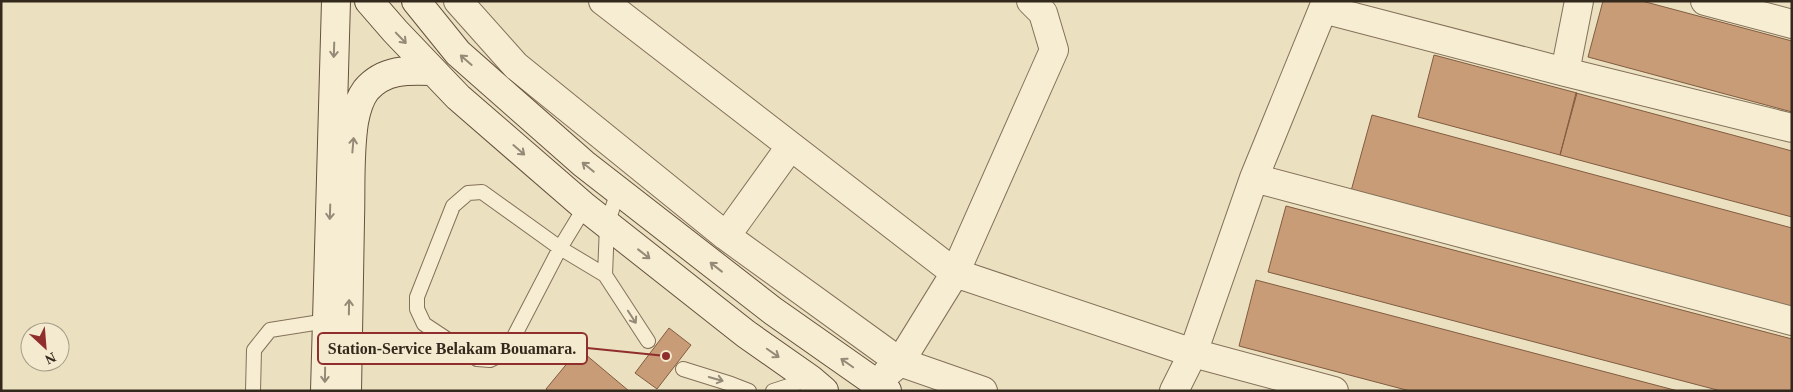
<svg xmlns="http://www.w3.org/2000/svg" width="1793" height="392" font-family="Georgia,serif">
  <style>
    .building { fill: #c89c77; stroke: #815c40 }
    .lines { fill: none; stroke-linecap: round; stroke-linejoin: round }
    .lane-casing { stroke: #837159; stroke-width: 16 }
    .street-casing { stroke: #837159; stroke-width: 30 }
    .secondary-casing { stroke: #65523c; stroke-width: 30 }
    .lane { stroke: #f7edd2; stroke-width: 14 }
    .street { stroke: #f7edd2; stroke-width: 28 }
    .secondary { stroke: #f7edd2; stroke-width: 28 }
    .oneway { stroke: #958a77 }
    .leader { fill: none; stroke: #8f2e2c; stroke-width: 2 }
    .callout-dot { fill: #8f2e2c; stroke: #f3eacf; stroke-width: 2 }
    .callout { fill: #f3eacf; stroke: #8f2e2c; stroke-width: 2 }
    .callout-label { font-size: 16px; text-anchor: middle; font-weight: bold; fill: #33281c }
  </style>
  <rect width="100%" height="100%" fill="#ebe0c0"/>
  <path class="building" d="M 1603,1 L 1642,1 L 1792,41 L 1792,112 L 1588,57 Z
    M 1434,55 L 1577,93 L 1560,155 L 1418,117 Z
    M 1576,93 L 1792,151 L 1792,217 L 1560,155 Z
    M 1372,115 L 1792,228 L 1792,309 L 1351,191 Z
    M 1286,206 L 1792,339 L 1792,391 L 1721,391 L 1268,272 Z
    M 1256,280 L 1678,391 L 1410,391 L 1239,346 Z
    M 669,328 L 691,345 L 657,389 L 635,373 Z
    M 579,349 L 629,391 L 548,391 L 546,389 Z"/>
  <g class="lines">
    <g class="lane-casing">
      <path id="lane" d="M 618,191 L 607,225 L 605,275 L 648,341
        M 585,207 L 560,248 L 506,352 L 490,360 L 477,359 L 424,324 L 417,309 L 417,297 L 453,206 L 468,193 L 482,192 L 560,248 L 605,275
        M 683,369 L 731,384 L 749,391
        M 253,391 L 254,350 L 270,330 L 327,321
        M 773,391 L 810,379"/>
    </g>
    <g class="street-casing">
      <path id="street" d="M 458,1 L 516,66 L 726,236 L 900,362 L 983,391
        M 603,1 L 955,273 L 1193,353 L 1334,391
        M 1705,1 L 1792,24
        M 1323,9 L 1565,72 L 1792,128
        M 1565,72 L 1579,1
        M 1254,178 L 1792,321
        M 726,236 L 790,147
        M 887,373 L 900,362 L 955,273 L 1054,50 L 1043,13 L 1031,1
        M 1174,391 L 1193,353 L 1254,178 L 1323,9 L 1327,1"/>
    </g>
    <g class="secondary-casing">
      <path id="secondary" d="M 369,1 L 395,31 L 458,97 L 585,207 L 746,334 L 810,379 L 824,391
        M 416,1 L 458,53 L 584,164 L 773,311 L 887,391
        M 325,391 L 336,1
        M 347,391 C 348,334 349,277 350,220 C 351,188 349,154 354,122 C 356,111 360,98 366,90 C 384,69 408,70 432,71"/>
    </g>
    <use href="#lane" class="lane"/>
    <use href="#street" class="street"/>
    <use href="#secondary" class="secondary"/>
  </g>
  <defs><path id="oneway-shaft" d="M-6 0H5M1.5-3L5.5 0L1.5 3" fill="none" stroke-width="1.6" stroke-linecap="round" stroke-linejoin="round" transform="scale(1.25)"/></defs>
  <g class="oneway">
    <use href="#oneway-shaft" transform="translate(401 38) rotate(46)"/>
    <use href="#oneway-shaft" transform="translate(334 50) rotate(92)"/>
    <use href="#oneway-shaft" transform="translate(466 60) rotate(-139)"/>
    <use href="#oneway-shaft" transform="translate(353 145) rotate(-85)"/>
    <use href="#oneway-shaft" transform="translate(519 150) rotate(41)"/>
    <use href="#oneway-shaft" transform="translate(588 167) rotate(-141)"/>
    <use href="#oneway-shaft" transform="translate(330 212) rotate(92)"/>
    <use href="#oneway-shaft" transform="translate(644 254) rotate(38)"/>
    <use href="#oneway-shaft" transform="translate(716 267) rotate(-142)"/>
    <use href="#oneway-shaft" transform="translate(349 307) rotate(-89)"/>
    <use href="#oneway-shaft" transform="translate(632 317) rotate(57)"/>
    <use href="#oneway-shaft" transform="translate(773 353) rotate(35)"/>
    <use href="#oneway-shaft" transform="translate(847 363) rotate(-145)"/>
    <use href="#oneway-shaft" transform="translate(325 375) rotate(91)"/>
    <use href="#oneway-shaft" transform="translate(716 379) rotate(16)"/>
  </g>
  <path class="leader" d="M666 356L587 348"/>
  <circle class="callout-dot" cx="666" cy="356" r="5"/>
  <rect class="callout" x="318" y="333" width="269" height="31" rx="5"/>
  <g class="callout-label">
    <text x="452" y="354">Station-Service Belakam Bouamara.</text>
  </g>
  <rect width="1793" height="392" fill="none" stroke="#33281c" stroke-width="5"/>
  <g transform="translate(45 347) rotate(154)"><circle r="24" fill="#f3eacf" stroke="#a69c87"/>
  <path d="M0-4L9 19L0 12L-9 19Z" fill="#8f2e2c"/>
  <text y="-8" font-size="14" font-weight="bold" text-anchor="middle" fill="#33281c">N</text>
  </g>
</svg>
